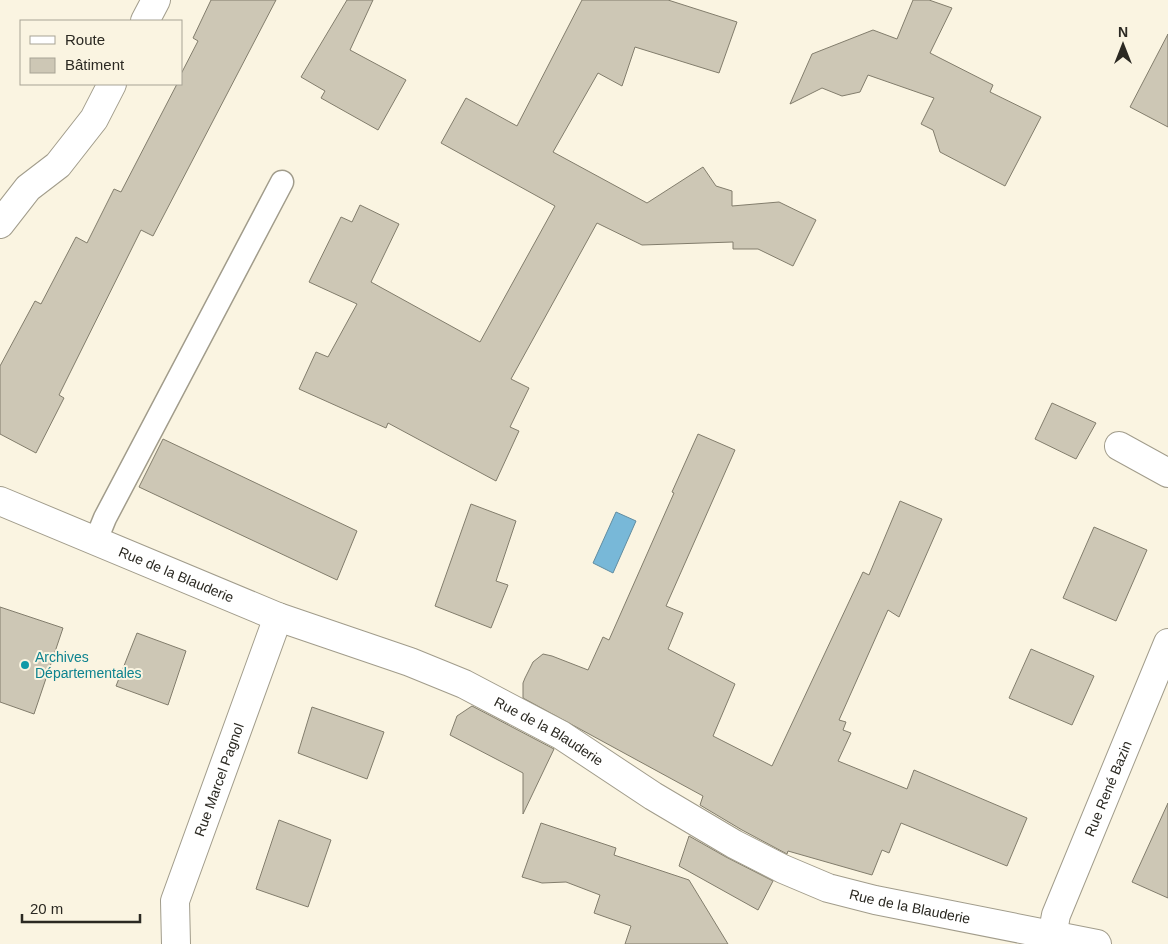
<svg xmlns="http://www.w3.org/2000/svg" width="1168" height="944" font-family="Arial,sans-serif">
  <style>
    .water { fill: #78b8d8; stroke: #618da1 }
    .building { fill: #cdc7b5; stroke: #827d6c }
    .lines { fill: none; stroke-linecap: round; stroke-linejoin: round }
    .lane-casing { stroke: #a19c8b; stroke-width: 25 }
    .street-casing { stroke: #a19c8b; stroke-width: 30 }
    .lane { stroke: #fff; stroke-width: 22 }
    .street { stroke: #fff; stroke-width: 28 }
    .culture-dot { fill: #0f9aa8; stroke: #faf4e1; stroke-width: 2 }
    .labels { text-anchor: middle; stroke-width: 4; stroke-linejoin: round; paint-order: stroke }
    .street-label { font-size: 14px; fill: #2b2922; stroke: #faf4e1 }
    .culture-label { font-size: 14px; fill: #0d838f; stroke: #faf4e1; text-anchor: start }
  </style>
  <rect width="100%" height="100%" fill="#faf4e1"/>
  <path class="water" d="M 616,512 L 636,521 L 613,573 L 593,563 Z"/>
  <path class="building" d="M 211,0 L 276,0 L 153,236 L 141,230 L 59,395 L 64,398 L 36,453 L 0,434 L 0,366 L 35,301 L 41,304 L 76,237 L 87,243 L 114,189 L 121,192 L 177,84 L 181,84 L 181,74 L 198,41 L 193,38 Z
    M 347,0 L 373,0 L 350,50 L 406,80 L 378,130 L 321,98 L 325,91 L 301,77 Z
    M 582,0 L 668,0 L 737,22 L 719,73 L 635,47 L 622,86 L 598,73 L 553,152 L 647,203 L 703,167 L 716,186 L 732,191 L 732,206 L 779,202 L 816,220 L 793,266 L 758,249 L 733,249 L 733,242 L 642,245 L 597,223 L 511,379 L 529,388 L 510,427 L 519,431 L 496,481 L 388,423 L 386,428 L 299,389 L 316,352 L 328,357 L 357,304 L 309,282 L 341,217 L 352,222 L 360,205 L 399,224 L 371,282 L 480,342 L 555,206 L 441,143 L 466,98 L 517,126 Z
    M 913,0 L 929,0 L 952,8 L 930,53 L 993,85 L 990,92 L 1041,117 L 1005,186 L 940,152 L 933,130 L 921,124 L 934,98 L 868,75 L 860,92 L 842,96 L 822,88 L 790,104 L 812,54 L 873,30 L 897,39 Z
    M 1168,34 L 1168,127 L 1130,107 Z
    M 1052,403 L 1096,423 L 1076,459 L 1035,439 Z
    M 698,434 L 735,450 L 666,606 L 683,613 L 668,649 L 735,684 L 713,736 L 772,766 L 863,572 L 869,575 L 900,501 L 942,519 L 899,617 L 888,610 L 839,720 L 846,722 L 843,730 L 851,733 L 838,761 L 907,789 L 914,770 L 1027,818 L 1007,866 L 901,823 L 889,853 L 882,850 L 872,875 L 788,851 L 787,854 L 742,830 L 700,805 L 703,796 L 523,698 L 523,683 L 525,678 L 533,662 L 543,654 L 552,656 L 588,670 L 603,637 L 609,640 L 674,493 L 672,492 Z
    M 163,439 L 357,531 L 337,580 L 139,487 Z
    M 471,504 L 516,521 L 496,581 L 508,585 L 491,628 L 435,606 Z
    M 1094,527 L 1147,550 L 1116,621 L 1063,598 Z
    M 0,607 L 63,628 L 34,714 L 0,702 Z
    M 137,633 L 186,651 L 168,705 L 116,686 Z
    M 1031,649 L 1094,676 L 1072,725 L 1009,698 Z
    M 472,706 L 554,749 L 523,814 L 523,773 L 450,735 L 457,716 Z
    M 312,707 L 384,732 L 367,779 L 298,753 Z
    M 1168,803 L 1168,898 L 1132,882 Z
    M 279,820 L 331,840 L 308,907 L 256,889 Z
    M 541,823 L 616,848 L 614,855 L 689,880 L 728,944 L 625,944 L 631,926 L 594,913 L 600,895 L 566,882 L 542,883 L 522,877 Z
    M 689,836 L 726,857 L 773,881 L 758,910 L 679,866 Z"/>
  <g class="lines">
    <g class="lane-casing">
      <path id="lane" d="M 96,540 L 105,518 L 282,182"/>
    </g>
    <g class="street-casing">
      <g id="street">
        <path d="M 145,21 L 156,0"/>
        <path d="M 0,224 L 28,188 L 58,165 L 94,119 L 112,84"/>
        <path d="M 1119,446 L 1168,473"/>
        <path id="s1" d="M 0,501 L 278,617 L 410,662 L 464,684 L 561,735 L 653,796 L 734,844 L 783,869 L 828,888 L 875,900 L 1097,944"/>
        <path id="s2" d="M 1052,936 L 1056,915 L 1168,643"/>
        <path id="s3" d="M 176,944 L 175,901 L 278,617"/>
      </g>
    </g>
    <use href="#lane" class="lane"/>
    <use href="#street" class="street"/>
  </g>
  <circle class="culture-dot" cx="25" cy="665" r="5"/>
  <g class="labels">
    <g class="street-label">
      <text dy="5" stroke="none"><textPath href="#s1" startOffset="191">Rue de la Blauderie</textPath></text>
      <text dy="5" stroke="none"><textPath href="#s1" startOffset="596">Rue de la Blauderie</textPath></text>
      <text dy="5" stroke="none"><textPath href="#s3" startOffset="172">Rue Marcel Pagnol</textPath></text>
      <text dy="5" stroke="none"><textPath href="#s2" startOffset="158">Rue René Bazin</textPath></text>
      <text dy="5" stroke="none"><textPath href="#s1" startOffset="1001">Rue de la Blauderie</textPath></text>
    </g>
    <g class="culture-label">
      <text x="35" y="662">Archives<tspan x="35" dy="16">Départementales</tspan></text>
    </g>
  </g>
  <rect x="20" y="20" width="162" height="65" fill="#faf4e1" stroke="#a7a395"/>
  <rect x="30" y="36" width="25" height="8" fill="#ffffff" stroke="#a7a395"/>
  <text x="65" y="45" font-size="15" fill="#2b2922">Route</text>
  <rect x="30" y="58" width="25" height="15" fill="#cdc7b5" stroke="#a7a395"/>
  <text x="65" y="70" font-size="15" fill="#2b2922">Bâtiment</text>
  <g transform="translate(1123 45)" stroke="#faf4e1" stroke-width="4" paint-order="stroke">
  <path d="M0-4L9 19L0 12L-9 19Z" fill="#2b2922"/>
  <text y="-8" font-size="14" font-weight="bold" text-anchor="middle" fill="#2b2922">N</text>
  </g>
  <path d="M22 914v8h118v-8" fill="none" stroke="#2b2922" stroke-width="2.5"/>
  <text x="30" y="914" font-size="15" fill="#2b2922" stroke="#faf4e1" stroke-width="4" paint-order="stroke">20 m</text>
</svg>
